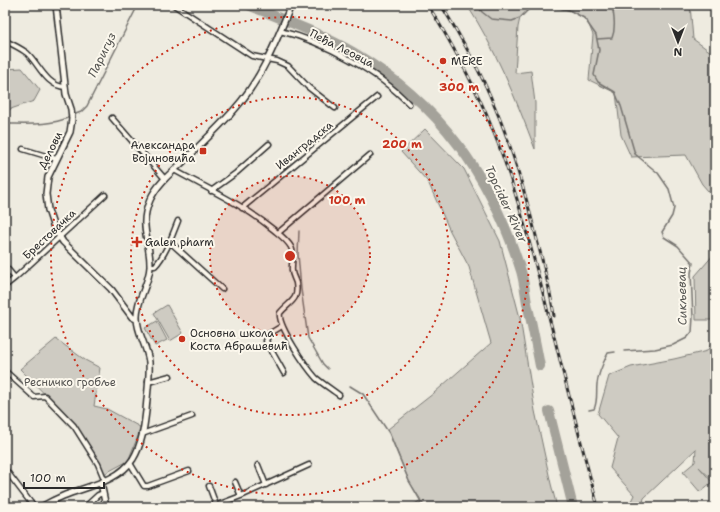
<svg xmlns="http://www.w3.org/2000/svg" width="720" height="512" font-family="'Shantell Sans',sans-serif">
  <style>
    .green { fill: #cecbc2; stroke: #7c7b76 }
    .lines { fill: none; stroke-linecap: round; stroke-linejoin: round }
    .stream { stroke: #74726e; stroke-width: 1.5 }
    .river { stroke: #a4a29a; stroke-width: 10 }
    .minor-casing { stroke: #2b2b2b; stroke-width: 7 }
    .tertiary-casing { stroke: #2b2b2b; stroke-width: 8 }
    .minor { stroke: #fbf7ec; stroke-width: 4 }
    .tertiary { stroke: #fbf7ec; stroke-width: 5 }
    .rail-casing { stroke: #2b2b2b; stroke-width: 3 }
    .rail { stroke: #fbf7ec; stroke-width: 1.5; stroke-dasharray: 4.5; stroke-linecap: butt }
    .ring { fill: none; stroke: #c8321e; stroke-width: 2; stroke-dasharray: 2 4 }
    .poi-dot { fill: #c8321e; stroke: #fbf7ec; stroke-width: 1.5 }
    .labels { text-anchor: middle; stroke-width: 4; stroke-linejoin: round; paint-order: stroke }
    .street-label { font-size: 11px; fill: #2b2b2b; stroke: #fbf7ec }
    .poi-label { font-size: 11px; fill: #2b2b2b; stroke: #fbf7ec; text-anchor: start }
    .park-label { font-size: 11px; fill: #545351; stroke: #fbf7ec }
    .water-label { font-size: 12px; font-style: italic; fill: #555552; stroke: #fbf7ec }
    .centre { fill: #c8321e; stroke: #fbf7ec; stroke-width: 2 }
    .ring-label { font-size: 12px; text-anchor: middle; font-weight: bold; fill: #c8321e; stroke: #fbf7ec; stroke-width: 4; stroke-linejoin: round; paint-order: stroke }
  </style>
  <rect width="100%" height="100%" fill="#eeebe0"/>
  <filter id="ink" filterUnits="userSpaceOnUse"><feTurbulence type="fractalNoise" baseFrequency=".025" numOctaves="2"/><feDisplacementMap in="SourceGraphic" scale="8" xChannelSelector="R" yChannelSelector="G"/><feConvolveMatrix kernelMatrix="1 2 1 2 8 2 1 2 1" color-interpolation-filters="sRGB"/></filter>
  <g filter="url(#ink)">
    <path class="green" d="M 467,5 L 690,5 L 693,39 L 715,55 L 715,199 L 702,184 L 686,155 L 631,157 L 621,135 L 616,93 L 589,80 L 593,35 L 587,20 L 569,10 L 546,6 L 529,9 L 520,18 L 518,27 L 515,73 L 531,71 L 535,103 L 535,149 C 516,99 496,50 467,5 Z
      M 22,68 L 40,90 L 34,101 L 5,111 L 5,69 Z
      M 425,129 L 464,169 L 500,241 L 520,318 L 535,411 L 551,484 L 557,507 L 425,507 L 422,502 L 422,507 L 410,507 L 421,500 L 409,481 L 388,429 L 434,393 L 491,343 L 469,267 L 450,231 L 428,182 L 401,152 Z
      M 715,253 L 715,320 L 696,320 L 695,276 Z
      M 167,305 L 183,333 L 170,341 L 154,313 Z
      M 157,321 L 167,340 L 155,346 L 145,328 Z
      M 715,338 L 715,482 L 699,467 L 712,482 L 700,492 L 683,472 L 695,462 L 696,449 L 644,498 L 642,507 L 628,507 L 634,495 L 610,468 L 618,438 L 598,414 L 609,376 L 631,367 L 674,359 L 707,351 Z
      M 56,339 L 85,360 L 100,368 L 94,406 L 107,409 L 140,427 L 138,436 L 128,461 L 104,474 L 74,424 L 20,369 Z"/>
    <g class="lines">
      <path class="stream" d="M 477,5 L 482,12 L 491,19 L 512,21 L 520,18 L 529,9 L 544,5 L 569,10 L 584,18 L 596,35 L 599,50 L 594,75 L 598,82 L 615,92 L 621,106 L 635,154 L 658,173 L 669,189 L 674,208 L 672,216 L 662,232 L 664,237 L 678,246 L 693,263 L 691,273 L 693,317 L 692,332 L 687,338 L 673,345 L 655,349 L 624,351
        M 597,39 L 612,38 C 616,28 614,16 612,5
        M 73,115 L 81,112 L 87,106 L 138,5
        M 5,124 C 28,124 49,126 70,117
        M 299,231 L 298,254 L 301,289 L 308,338 L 323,364 L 328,369
        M 350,386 L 363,394 L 389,433 L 409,481 L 424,507
        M 589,410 L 594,409 C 598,401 596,392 597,384 C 598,373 603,363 608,353 L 615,352"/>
      <path class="river" d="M 248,5 C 284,20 320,33 353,52 C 440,103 491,176 521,271 C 524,281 525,292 527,303 C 532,324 536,345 540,366
        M 549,411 L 573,507"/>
      <g class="minor-casing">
        <path id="minor" d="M 174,5 L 252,56 L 277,61 L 288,66 L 308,87 L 335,108
          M 280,31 C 323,41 379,72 409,104
          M 5,41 C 12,44 20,48 27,53 C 39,64 46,86 65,87
          M 112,118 L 165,179
          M 23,149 L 56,159
          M 174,170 C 208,189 244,205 274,230 C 280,235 287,240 291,247 C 295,254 291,263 292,271 C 292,275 295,279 296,283 C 299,301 290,301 280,313 C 277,325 307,368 316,378 C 323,384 331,389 339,395
          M 211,191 L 236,173 L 269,144
          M 242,208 L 377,97
          M 278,233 L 370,155
          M 170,242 L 222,289
          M 5,266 L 15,278
          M 150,266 L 155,266 C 166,254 172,236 178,221
          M 5,286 L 15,278 L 105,195
          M 282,326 L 269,334 L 266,341 L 284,373
          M 5,371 L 34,397 L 45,396 L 74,426 L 98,464 L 105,481
          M 148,382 L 170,376
          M 142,434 L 192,416
          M 130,463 L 144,486 L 148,486 L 189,471
          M 258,465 L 266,485
          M 5,469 L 34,507
          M 235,482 L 241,496
          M 209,486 L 216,505
          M 85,507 L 98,495 L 103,493
          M 212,507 L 241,496 L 309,465"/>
      </g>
      <g class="tertiary-casing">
        <path id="tertiary" d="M 56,5 L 66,94 L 71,109 L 72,119 L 70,132 L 48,177 L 46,194 L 48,210 L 54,228 L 63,242 L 111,289 L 132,317 L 136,319
          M 101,483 L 106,507
          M 41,507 C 48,503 56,499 63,496 C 87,486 118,482 133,459 C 142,444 144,428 146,411 C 147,395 150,378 149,362 C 147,346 137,333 137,318 C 136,300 149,285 150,267 C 151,242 138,227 150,200 C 157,184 171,173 184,161 C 201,144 218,128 234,110 C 261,80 276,42 291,5"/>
      </g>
      <use href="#minor" class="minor"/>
      <use href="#tertiary" class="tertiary"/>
      <g class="rail-casing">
        <path id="rail" d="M 428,5 C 452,44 475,85 492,128 C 514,182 528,237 543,293 C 561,364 579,436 598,507
          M 441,5 C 461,37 480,70 494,105 C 512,146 524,189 535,232 C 542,260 550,287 554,316"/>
      </g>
      <use href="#rail" class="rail"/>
    </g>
  </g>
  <circle cx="290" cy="256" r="80" fill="#c8321e" fill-opacity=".12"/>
  <g class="ring">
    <circle cx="290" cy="256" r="80"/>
    <circle cx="290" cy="256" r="159"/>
    <circle cx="290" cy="256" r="239"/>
  </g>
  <g class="poi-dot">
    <circle cx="443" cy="61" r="4"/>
    <rect x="199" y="147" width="8" height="8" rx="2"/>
    <path d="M135 236h4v4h4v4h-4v4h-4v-4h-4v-4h4z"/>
    <circle cx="182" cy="339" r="4"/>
  </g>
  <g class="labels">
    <g class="street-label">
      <text transform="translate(342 48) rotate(27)" y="4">Пеђа Леовца</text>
      <text transform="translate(304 145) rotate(-39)" y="4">Иванградска</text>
      <text transform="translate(50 150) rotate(-63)" y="4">Делови</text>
      <text transform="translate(49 234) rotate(-43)" y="4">Брестовачка</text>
    </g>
    <g class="poi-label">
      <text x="451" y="65">MERE</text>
      <text x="195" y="149" text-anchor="end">Александра<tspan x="195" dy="13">Војиновића</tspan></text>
      <text x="145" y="246">Galen pharm</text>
      <text x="190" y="337">Основна школа<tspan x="190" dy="13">Коста Абрашевић</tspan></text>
    </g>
    <g class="park-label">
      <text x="70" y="386">Ресничко гробље</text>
    </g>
    <g class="water-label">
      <text transform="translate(102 55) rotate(-64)" y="4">Паригуз</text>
      <text transform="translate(506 204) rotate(65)" y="4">Topcider River</text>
      <text transform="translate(682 296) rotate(-91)" y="4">Сикљевац</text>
    </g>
  </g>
  <circle cx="290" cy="256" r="6" class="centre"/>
  <g class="ring-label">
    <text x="459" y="91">300 m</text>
    <text x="402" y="148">200 m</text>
    <text x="347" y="204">100 m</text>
  </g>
  <rect width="720" height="512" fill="none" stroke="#fbf7ec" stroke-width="20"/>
  <rect x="10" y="10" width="700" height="492" fill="none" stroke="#2b2b2b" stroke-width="1.5" filter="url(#ink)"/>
  <g transform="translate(678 42) rotate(180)" stroke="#fbf7ec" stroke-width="3" paint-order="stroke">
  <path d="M0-3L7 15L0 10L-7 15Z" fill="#2b2b2b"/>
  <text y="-6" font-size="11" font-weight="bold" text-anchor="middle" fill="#2b2b2b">N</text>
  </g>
  <path d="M24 482v6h80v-6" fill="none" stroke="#2b2b2b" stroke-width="2"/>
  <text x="30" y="482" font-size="12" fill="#2b2b2b" stroke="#fbf7ec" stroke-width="3" paint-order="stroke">100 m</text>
</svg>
